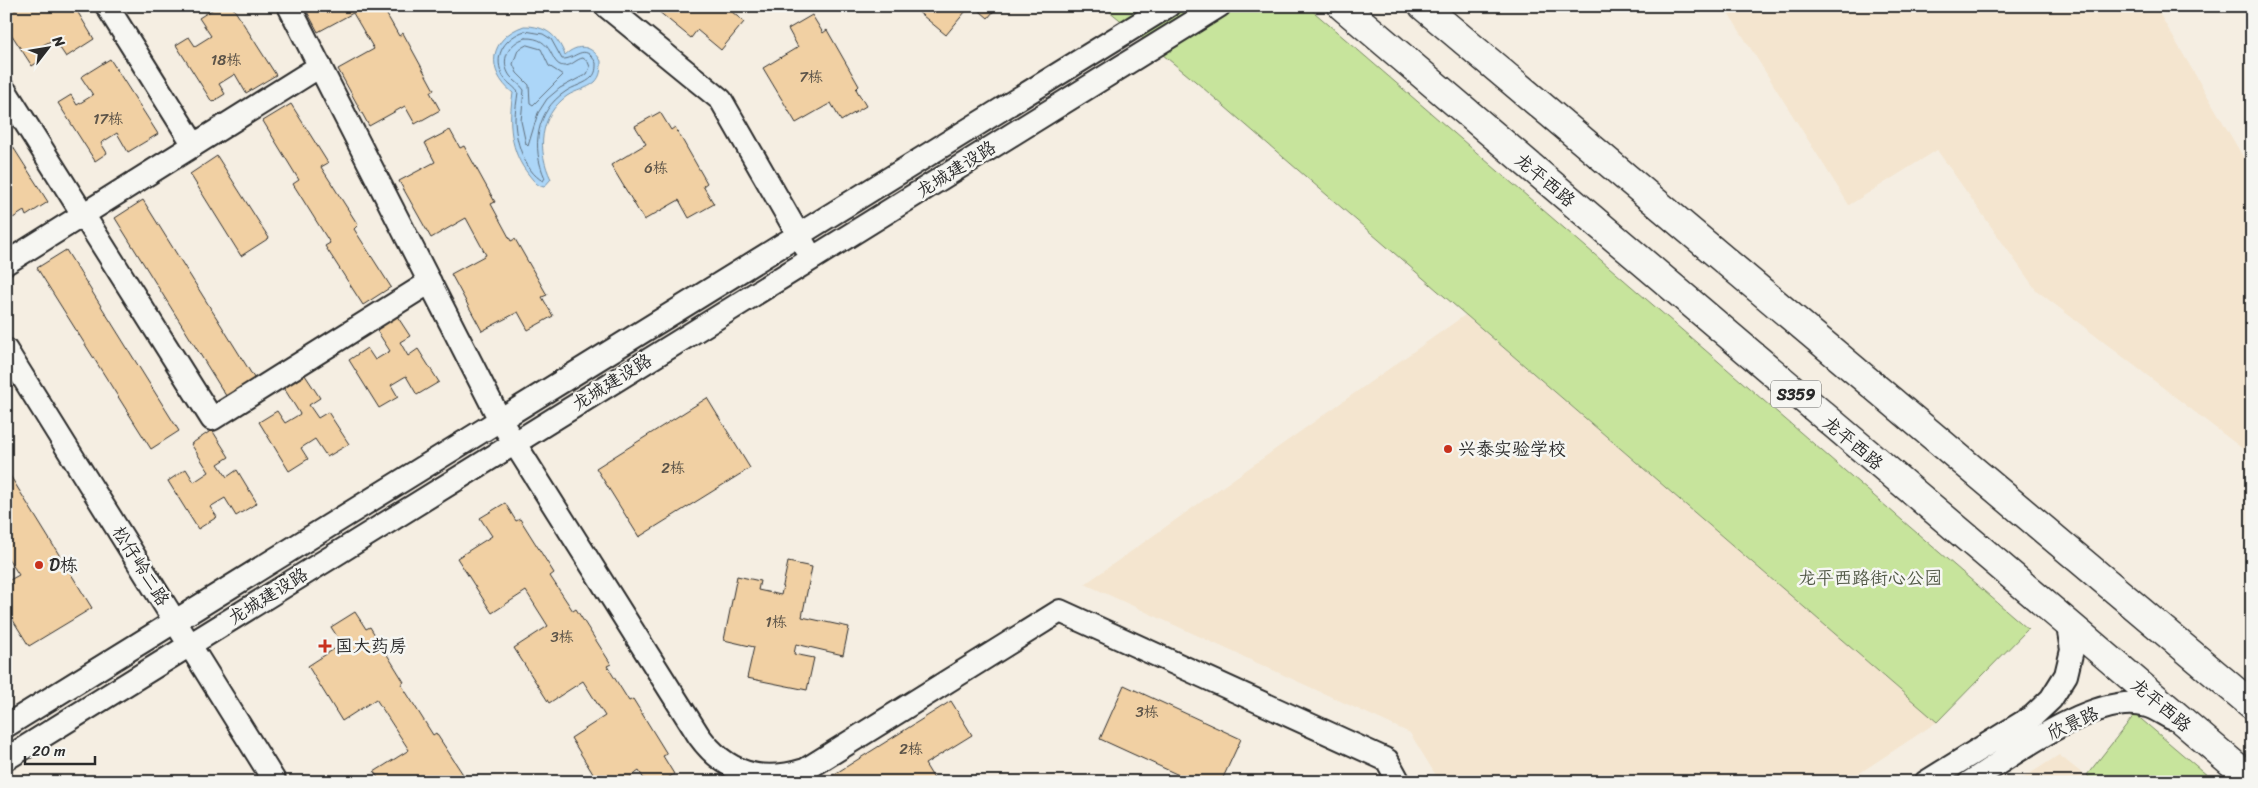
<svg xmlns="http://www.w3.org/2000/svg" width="2258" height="788" font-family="Sriracha,'LXGW WenKai TC',sans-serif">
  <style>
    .built { fill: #f4e5cf }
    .green { fill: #c7e49c; stroke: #798864 }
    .water { fill: #acd6f8; stroke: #7892a6 }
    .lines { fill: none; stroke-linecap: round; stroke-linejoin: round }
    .shore { stroke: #5f6f7d; stroke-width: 1 }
    .building { fill: #f1d0a3; stroke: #2b2b2b }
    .minor-casing { stroke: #2b2b2b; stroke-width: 26 }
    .major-casing { stroke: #2b2b2b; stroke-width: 31 }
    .minor { stroke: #f6f6f2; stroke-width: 22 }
    .major { stroke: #f6f6f2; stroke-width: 28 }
    .poi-dot { fill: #c8321e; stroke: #f6f6f2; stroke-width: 2 }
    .labels { text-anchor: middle; stroke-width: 5; stroke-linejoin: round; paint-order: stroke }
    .number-label { font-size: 15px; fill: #5c5449 }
    .shield { fill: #f6f6f2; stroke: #686867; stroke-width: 1 }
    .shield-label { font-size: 16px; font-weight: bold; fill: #2b2b2b }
    .street-label { font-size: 18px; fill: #2b2b2b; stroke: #f6f6f2 }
    .poi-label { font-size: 18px; fill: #2b2b2b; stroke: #f6f6f2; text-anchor: start }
    .park-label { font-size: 18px; fill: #525947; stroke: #f6f6f2 }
  </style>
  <rect width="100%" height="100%" fill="#f5eee2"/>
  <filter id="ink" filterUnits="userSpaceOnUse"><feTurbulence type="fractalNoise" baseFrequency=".02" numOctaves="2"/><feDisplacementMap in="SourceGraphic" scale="10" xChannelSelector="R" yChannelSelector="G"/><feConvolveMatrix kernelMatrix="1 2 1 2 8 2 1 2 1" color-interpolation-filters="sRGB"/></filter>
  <g filter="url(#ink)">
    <path class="built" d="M 1724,6 L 2155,6 L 2252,172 L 2252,456 L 2036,290 L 1937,150 L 1849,205 Z
      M 1465,315 L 1937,722 L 1846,782 L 1440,782 L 1410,733 L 1085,584 Z
      M 2059,755 L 2093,782 L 2017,782 Z"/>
    <path class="green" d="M 1103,6 L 1307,6 L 2028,629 L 1937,722 L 1195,81 Z
      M 2135,714 L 2215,782 L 2093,782 L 2087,775 Z"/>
    <path class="water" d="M 524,26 C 546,26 557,35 565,55 C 578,43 592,45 601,61 C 601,69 601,76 595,82 C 587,89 576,90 567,96 C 539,116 537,151 551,179 L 544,187 C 537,186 533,180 529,175 C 510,152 508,122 513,93 C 485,71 489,38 524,26 Z"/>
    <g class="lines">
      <path class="shore" d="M 525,31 L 543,34 L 551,39 L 562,59 C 576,60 584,41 596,63 C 596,68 596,73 592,77 C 586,84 573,86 565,92 C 536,111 531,148 545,178 L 543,181 C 524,171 515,139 515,119 C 515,110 517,101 518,92 C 513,85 505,82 502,74 C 493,54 506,37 525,31 Z
        M 525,38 C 556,37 548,65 564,66 C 572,66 576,59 583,58 L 588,62 L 590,67 L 587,74 L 560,88 L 547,99 L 538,113 L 528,146 L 526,144 L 521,121 L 524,90 C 520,84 514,81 510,76 C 499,60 509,43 525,38 Z
        M 527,45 L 541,49 L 549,66 L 563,75 L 533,105 L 530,103 L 529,85 L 517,73 L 513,64 L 518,50 Z"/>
    </g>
    <path class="building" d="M 6,6 L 12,6 L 15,10 L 21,6 L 74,6 L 94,39 L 66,57 L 54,39 L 38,48 L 44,58 L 32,66 L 6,26 Z
      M 218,6 L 232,6 L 276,75 L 246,93 L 235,74 L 219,84 L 225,94 L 212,102 L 176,45 L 189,37 L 195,46 L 211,36 L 199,18 Z
      M 304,6 L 382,6 L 399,36 L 403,33 L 434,90 L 430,92 L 440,110 L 415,124 L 405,106 L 369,126 L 338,69 L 374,49 L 353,13 L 318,32 Z
      M 663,6 L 725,6 L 744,22 L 721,50 L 697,30 L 691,38 L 658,11 Z
      M 911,6 L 970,6 L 946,35 Z
      M 974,6 L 998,6 L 988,18 Z
      M 812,15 L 823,33 L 827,30 L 859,86 L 856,89 L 866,106 L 841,121 L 831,103 L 796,123 L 763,68 L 798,47 L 788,29 Z
      M 110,59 L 158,134 L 128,152 L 117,133 L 101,143 L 107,153 L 95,161 L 58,103 L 71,95 L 77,105 L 93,95 L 81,77 Z
      M 291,104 L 328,163 L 321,167 L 358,225 L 354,229 L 391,287 L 363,305 L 325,246 L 330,243 L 293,184 L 299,180 L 263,121 Z
      M 660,112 L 671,130 L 675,127 L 707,183 L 703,186 L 714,204 L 689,218 L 679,200 L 644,220 L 611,165 L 646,144 L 635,126 Z
      M 450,130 L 460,148 L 464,146 L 495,202 L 491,204 L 511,241 L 515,239 L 547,295 L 542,297 L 553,316 L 528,330 L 518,312 L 482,331 L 451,274 L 486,255 L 466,218 L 431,238 L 399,181 L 435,162 L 425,143 Z
      M 6,136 L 48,202 L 26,216 L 24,211 L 13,218 L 6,208 Z
      M 217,156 L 269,238 L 241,256 L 190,174 Z
      M 143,200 L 256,381 L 228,399 L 115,218 Z
      M 66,250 L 179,431 L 151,449 L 37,268 Z
      M 393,310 L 410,336 L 400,342 L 408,356 L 418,349 L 439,382 L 417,395 L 406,376 L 391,385 L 398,397 L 379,408 L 349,360 L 367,348 L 375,360 L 390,351 L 372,323 Z
      M 303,372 L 320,398 L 309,405 L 318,418 L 328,412 L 349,444 L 327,457 L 315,439 L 301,448 L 308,459 L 289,471 L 259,422 L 277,411 L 285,423 L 300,414 L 282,385 Z
      M 707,398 L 750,468 L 639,537 L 596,468 Z
      M 212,430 L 229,457 L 218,464 L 227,477 L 237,470 L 257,503 L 236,516 L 225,498 L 210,507 L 217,517 L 198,529 L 168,481 L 186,469 L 194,482 L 209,472 L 191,444 Z
      M 6,469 L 92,608 L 29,646 L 6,609 L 6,582 L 19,575 L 6,555 Z
      M 505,503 L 516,521 L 520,519 L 554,573 L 550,576 L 573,611 L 576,609 L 611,664 L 607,666 L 629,701 L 633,699 L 667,754 L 663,756 L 674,774 L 662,782 L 646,782 L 639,771 L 623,782 L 598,782 L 571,738 L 605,716 L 583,681 L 549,703 L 514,648 L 548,626 L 526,591 L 492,613 L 457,558 L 492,536 L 480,518 Z
      M 788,562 L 812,567 L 802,617 L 849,627 L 843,655 L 796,644 L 794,654 L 814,658 L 807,690 L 747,678 L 754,647 L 724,640 L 737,576 L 760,581 L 758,590 L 781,595 Z
      M 355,612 L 366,629 L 370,627 L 404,682 L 401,684 L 433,735 L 436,733 L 468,782 L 381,782 L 374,772 L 409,750 L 376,699 L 342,721 L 308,666 L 342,644 L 331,627 Z
      M 1124,685 L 1241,739 L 1221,782 L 1194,782 L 1100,739 Z
      M 951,701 L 972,735 L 925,764 L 936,782 L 822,782 Z"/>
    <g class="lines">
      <g class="minor-casing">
        <path id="minor" d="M 107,6 L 194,145
          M 289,6 L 500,420 L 699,736 C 726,773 760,784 805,770 L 1060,611 L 1387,760 L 1399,782
          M 606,6 L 721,100 L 806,248
          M 6,92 L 212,419 L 430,282
          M 6,263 L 320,66
          M 6,350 L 275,782
          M 6,726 L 1168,6
          M 6,759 L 1219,6
          M 1926,782 L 2033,716 L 2051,699 L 2066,675 L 2072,650 L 2068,626
          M 1970,782 C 2011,756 2097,691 2147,706 C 2155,708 2163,714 2171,718"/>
      </g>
      <g class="major-casing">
        <path id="major" d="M 1342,6 L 2252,780
          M 1423,6 L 2252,705"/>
      </g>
      <use href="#minor" class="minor"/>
      <use href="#major" class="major"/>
    </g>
  </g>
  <g class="poi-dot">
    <circle cx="1448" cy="449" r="5"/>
    <circle cx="39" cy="565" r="5"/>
    <path d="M322.5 638.5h5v5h5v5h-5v5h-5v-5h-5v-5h5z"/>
  </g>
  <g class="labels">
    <g class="number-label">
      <text x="226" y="65">18栋</text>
      <text x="811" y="82">7栋</text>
      <text x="108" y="124">17栋</text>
      <text x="656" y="173">6栋</text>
      <text x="673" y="473">2栋</text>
      <text x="776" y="627">1栋</text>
      <text x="562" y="642">3栋</text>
      <text x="1147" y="717">3栋</text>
      <text x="911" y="754">2栋</text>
    </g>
    <rect class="shield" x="1771" y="380.5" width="50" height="27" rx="4"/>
    <g class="shield-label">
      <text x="1796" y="400">S359</text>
    </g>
    <g class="street-label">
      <text transform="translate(956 169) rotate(-32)" y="6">龙城建设路</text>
      <text transform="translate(1545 180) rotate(40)" y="6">龙平西路</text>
      <text transform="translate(612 382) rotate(-32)" y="6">龙城建设路</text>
      <text transform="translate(1853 443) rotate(40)" y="6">龙平西路</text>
      <text transform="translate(141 566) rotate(58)" y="6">松仔岭二路</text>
      <text transform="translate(268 596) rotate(-32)" y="6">龙城建设路</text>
      <text transform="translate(2161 705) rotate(40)" y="6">龙平西路</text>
      <text transform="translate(2073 723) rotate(-25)" y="6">欣景路</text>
    </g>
    <g class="poi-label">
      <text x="1458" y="455">兴泰实验学校</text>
      <text x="49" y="571">D栋</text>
      <text x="335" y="652">国大药房</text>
    </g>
    <g class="park-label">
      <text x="1870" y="584">龙平西路街心公园</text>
    </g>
  </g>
  <rect width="2258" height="788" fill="none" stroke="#f6f6f2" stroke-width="25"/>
  <rect x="12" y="12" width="2233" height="763" fill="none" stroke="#2b2b2b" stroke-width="2" filter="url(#ink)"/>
  <g transform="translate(48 48) rotate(59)" stroke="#f6f6f2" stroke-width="4" paint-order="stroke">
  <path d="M0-4L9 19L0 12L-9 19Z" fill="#2b2b2b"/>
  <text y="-8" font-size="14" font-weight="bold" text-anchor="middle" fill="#2b2b2b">N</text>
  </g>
  <path d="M25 756v8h70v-8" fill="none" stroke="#2b2b2b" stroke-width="2.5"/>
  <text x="32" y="756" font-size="15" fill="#2b2b2b" stroke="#f6f6f2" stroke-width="4" paint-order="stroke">20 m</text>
</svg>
